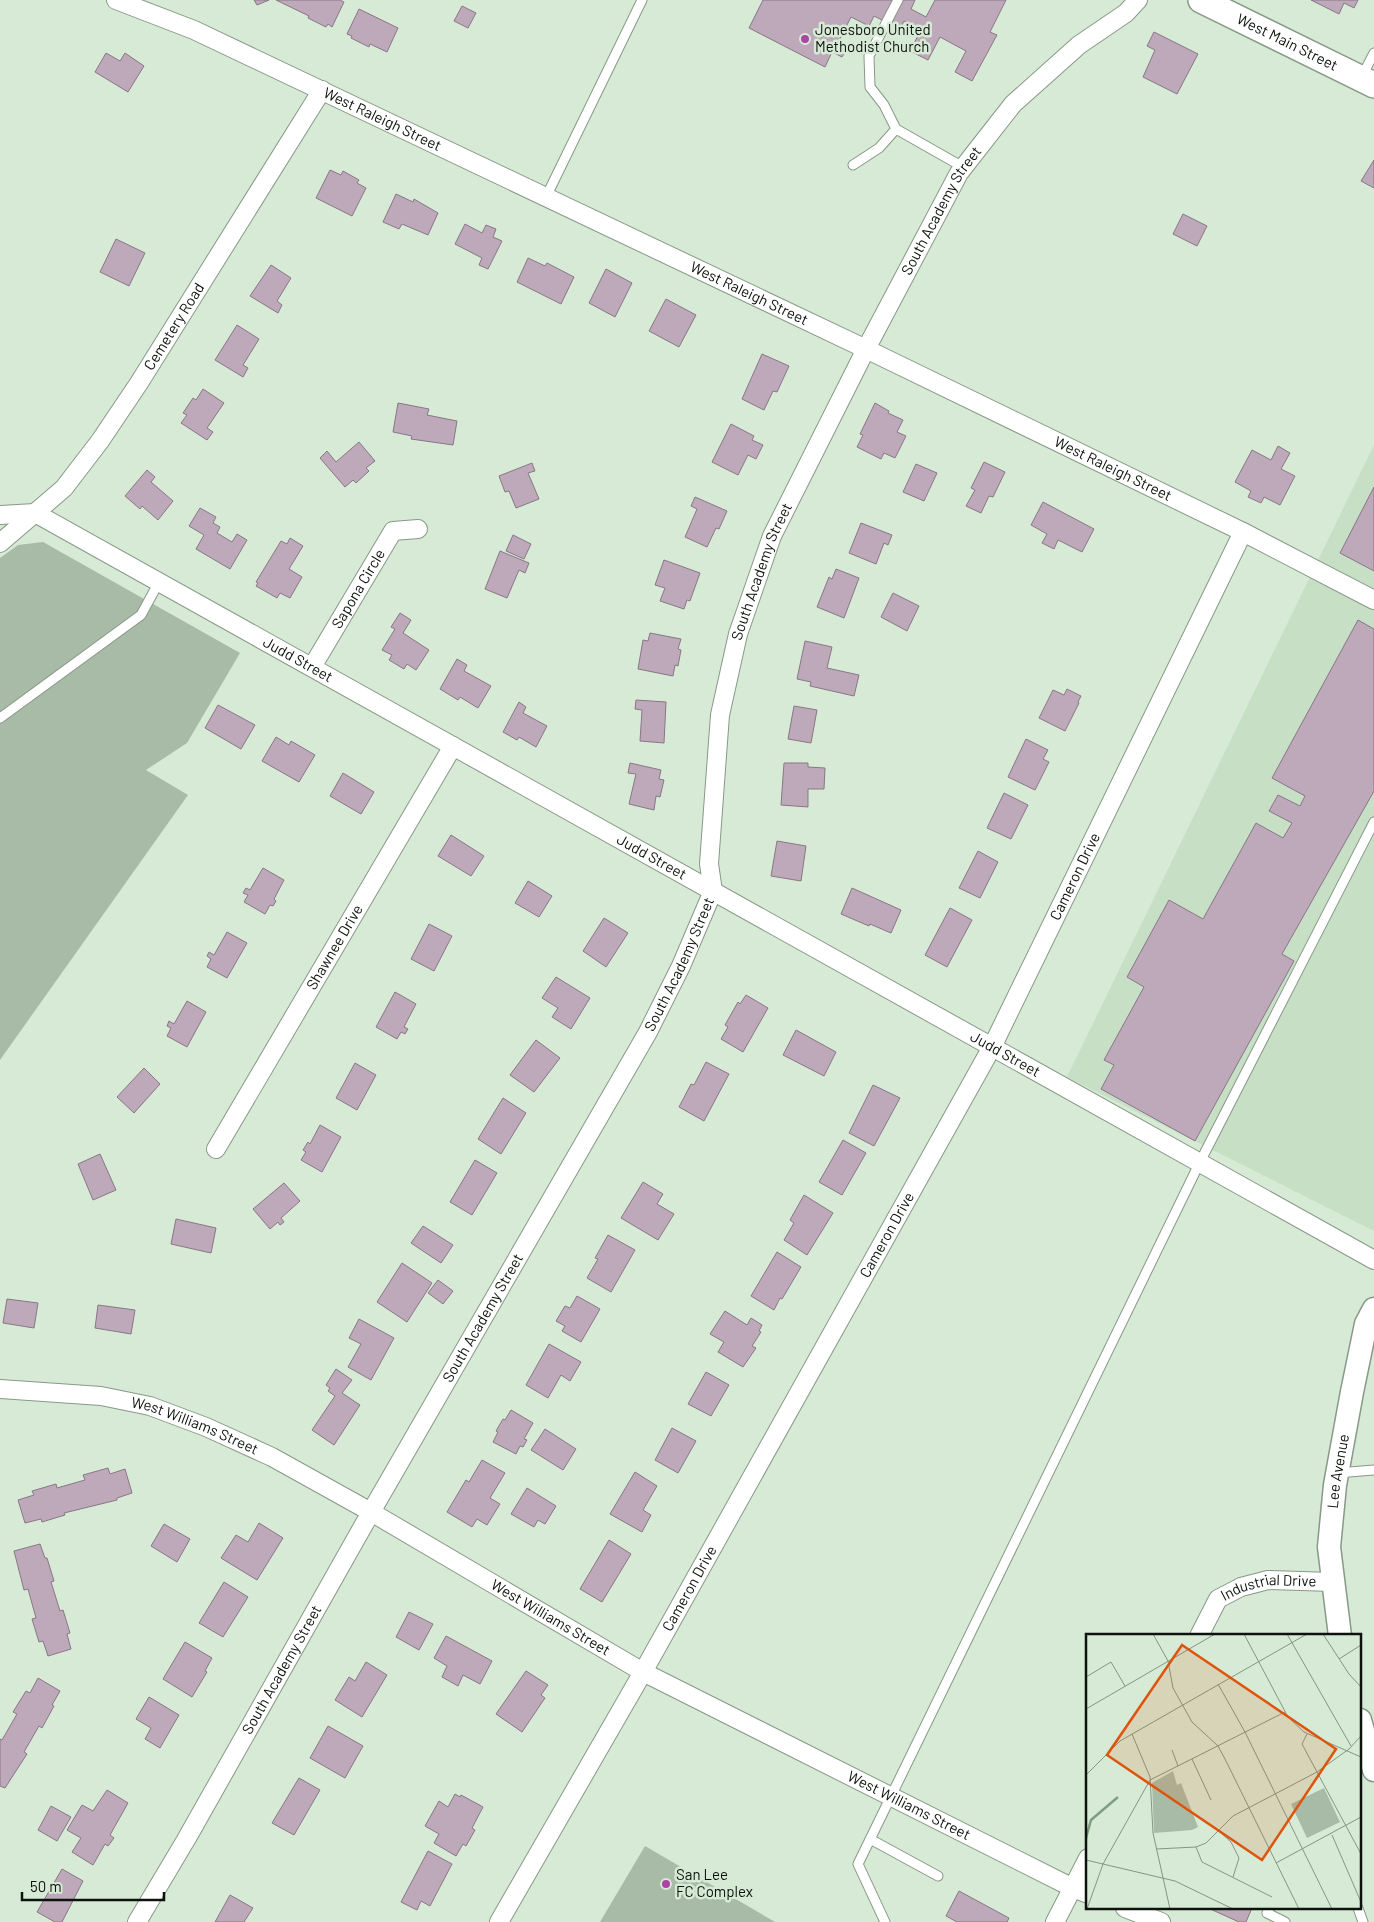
<svg xmlns="http://www.w3.org/2000/svg" width="1374" height="1922" font-family="Barlow,sans-serif">
  <style>
    .built { fill: #c6dfc5 }
    .green { fill: #a7bba6 }
    .building { fill: #bda9ba; stroke: #897686 }
    .lines { fill: none; stroke-linecap: round; stroke-linejoin: round }
    .service-casing { stroke: #879987; stroke-width: 11 }
    .minor-casing { stroke: #879987; stroke-width: 20 }
    .tertiary-casing { stroke: #879987; stroke-width: 25 }
    .secondary-casing { stroke: #879987; stroke-width: 28 }
    .service { stroke: #fff; stroke-width: 9 }
    .minor { stroke: #fff; stroke-width: 18 }
    .tertiary { stroke: #fff; stroke-width: 22 }
    .secondary { stroke: #fff; stroke-width: 25 }
    .poi-dot { fill: #ad43a4; stroke: #d7ead6; stroke-width: 2 }
    .labels { text-anchor: middle; stroke-width: 5; stroke-linejoin: round; paint-order: stroke }
    .poi-label { font-size: 15px; fill: #0c120c; stroke: #d7ead6; text-anchor: start }
    .street-label { font-size: 15px; fill: #0c120c; stroke: #d7ead6 }
    .inset-river { fill: none; stroke: #809e7f; stroke-width: 2.5 }
    .inset-road { fill: none; stroke: #869485; stroke-width: 1 }
    .view { fill: #dd550c; fill-opacity: 0.15; stroke: #dd550c; stroke-width: 2.5 }
    .inset-edge { fill: none; stroke: #0c120c; stroke-width: 2.5 }
  </style>
  <rect width="100%" height="100%" fill="#d7ead6"/>
  <path class="built" d="M 1374,445 L 1374,1231 L 1067,1077 Z"/>
  <path class="green" d="M 43,542 L 240,653 L 187,743 L 146,770 L 188,795 L 0,1060 L 0,558 L 18,545 Z
    M 645,1846 L 775,1922 L 600,1922 Z"/>
  <path class="building" d="M 254,0 L 269,0 L 257,5 Z
    M 276,0 L 340,0 L 344,2 L 332,27 L 328,24 L 326,27 L 308,18 L 309,16 Z
    M 763,0 L 915,0 L 911,9 L 926,17 L 935,0 L 1006,0 L 990,32 L 997,35 L 972,81 L 955,72 L 966,51 L 940,37 L 928,60 L 910,51 L 921,30 L 904,21 L 900,29 L 874,16 L 869,26 L 851,17 L 839,41 L 848,46 L 842,57 L 832,52 L 825,67 L 749,28 Z
    M 1311,0 L 1358,0 L 1354,8 L 1344,3 L 1339,14 Z
    M 462,6 L 476,13 L 468,28 L 454,21 Z
    M 359,9 L 398,28 L 387,52 L 370,44 L 369,47 L 351,38 L 352,36 L 347,34 Z
    M 1154,32 L 1198,54 L 1177,94 L 1143,77 L 1155,50 L 1147,46 Z
    M 106,53 L 120,61 L 125,53 L 144,66 L 128,92 L 95,72 Z
    M 1374,160 L 1374,188 L 1361,181 Z
    M 330,170 L 341,175 L 343,171 L 359,180 L 357,183 L 366,188 L 352,216 L 316,198 Z
    M 396,194 L 413,202 L 414,199 L 438,213 L 428,235 L 402,224 L 399,229 L 383,222 Z
    M 1183,214 L 1207,226 L 1197,246 L 1173,234 Z
    M 465,224 L 482,233 L 486,225 L 496,229 L 493,237 L 502,241 L 488,269 L 479,265 L 482,258 L 455,244 Z
    M 116,239 L 145,253 L 129,286 L 100,272 Z
    M 528,258 L 545,266 L 547,263 L 574,277 L 561,304 L 517,282 Z
    M 271,265 L 291,278 L 277,301 L 282,305 L 278,313 L 250,296 Z
    M 606,269 L 632,283 L 615,317 L 589,303 Z
    M 666,299 L 696,315 L 679,347 L 649,331 Z
    M 237,325 L 259,339 L 243,365 L 248,368 L 243,377 L 215,360 Z
    M 762,354 L 789,366 L 777,392 L 773,391 L 764,410 L 742,399 Z
    M 203,389 L 224,403 L 207,428 L 213,432 L 207,440 L 181,423 L 187,415 L 183,413 L 193,398 L 196,400 Z
    M 398,403 L 429,409 L 427,415 L 457,421 L 453,445 L 411,439 L 412,436 L 393,432 Z
    M 875,403 L 889,411 L 888,413 L 903,420 L 897,432 L 906,436 L 895,458 L 884,453 L 881,459 L 857,447 L 863,435 L 860,434 Z
    M 731,424 L 754,436 L 752,440 L 763,445 L 756,459 L 748,455 L 738,475 L 712,462 Z
    M 359,442 L 375,461 L 366,468 L 369,471 L 356,483 L 353,480 L 345,487 L 320,458 L 327,451 L 336,462 Z
    M 1278,446 L 1290,453 L 1281,469 L 1295,476 L 1280,505 L 1264,497 L 1261,503 L 1248,497 L 1251,491 L 1235,482 L 1252,450 L 1271,460 Z
    M 984,462 L 1005,472 L 993,497 L 989,496 L 981,513 L 966,506 L 975,490 L 971,488 Z
    M 532,463 L 535,471 L 528,473 L 539,499 L 516,508 L 509,491 L 505,492 L 499,476 Z
    M 916,464 L 937,473 L 924,501 L 903,492 Z
    M 147,470 L 155,477 L 151,482 L 173,501 L 158,520 L 142,506 L 140,509 L 125,496 Z
    M 1374,487 L 1374,571 L 1340,553 Z
    M 695,497 L 727,511 L 719,529 L 716,528 L 707,547 L 685,537 L 697,509 L 691,506 Z
    M 1043,502 L 1094,529 L 1082,552 L 1058,540 L 1054,549 L 1042,543 L 1047,534 L 1031,525 Z
    M 200,508 L 216,517 L 213,523 L 220,527 L 217,533 L 232,542 L 237,534 L 247,540 L 230,569 L 196,549 L 204,535 L 189,526 Z
    M 861,523 L 892,535 L 888,545 L 884,543 L 876,564 L 849,553 Z
    M 513,535 L 531,544 L 524,559 L 506,551 Z
    M 290,538 L 303,546 L 289,569 L 302,577 L 290,598 L 280,593 L 277,598 L 256,586 L 258,583 L 256,582 L 281,541 L 287,544 Z
    M 500,551 L 529,563 L 525,573 L 519,570 L 507,598 L 485,589 Z
    M 664,560 L 700,573 L 690,601 L 687,600 L 684,609 L 660,601 L 665,588 L 655,585 Z
    M 836,569 L 859,578 L 844,618 L 817,607 L 829,577 L 832,579 Z
    M 893,593 L 919,606 L 907,631 L 881,617 Z
    M 400,613 L 411,620 L 403,633 L 429,650 L 416,670 L 407,664 L 404,669 L 389,660 L 392,655 L 382,650 L 395,629 L 391,627 Z
    M 1358,620 L 1374,629 L 1374,791 L 1282,954 L 1294,961 L 1195,1141 L 1101,1089 L 1114,1065 L 1104,1060 L 1144,987 L 1127,977 L 1169,900 L 1203,919 L 1256,823 L 1283,838 L 1292,823 L 1269,811 L 1278,795 L 1300,806 L 1305,796 L 1272,778 Z
    M 650,633 L 681,639 L 678,649 L 681,650 L 678,666 L 675,665 L 673,676 L 638,669 L 643,640 L 648,641 Z
    M 805,641 L 832,647 L 827,668 L 859,675 L 854,696 L 810,686 L 811,682 L 797,679 Z
    M 457,659 L 467,665 L 464,671 L 491,686 L 478,708 L 460,697 L 458,700 L 440,689 Z
    M 1067,689 L 1081,696 L 1078,702 L 1079,703 L 1065,731 L 1039,718 L 1053,690 L 1064,695 Z
    M 636,700 L 666,702 L 664,743 L 640,741 L 642,710 L 635,709 Z
    M 519,702 L 526,707 L 523,713 L 547,726 L 536,747 L 519,737 L 517,740 L 503,732 Z
    M 218,705 L 255,725 L 241,749 L 205,728 Z
    M 794,706 L 817,710 L 811,743 L 788,739 Z
    M 276,737 L 289,745 L 291,741 L 315,755 L 299,782 L 262,761 Z
    M 1026,739 L 1048,750 L 1043,759 L 1049,762 L 1035,790 L 1008,777 Z
    M 630,763 L 661,770 L 659,779 L 664,780 L 660,797 L 656,796 L 654,810 L 629,804 L 636,774 L 628,773 Z
    M 784,763 L 808,763 L 808,767 L 825,768 L 824,789 L 808,789 L 808,807 L 781,805 Z
    M 343,773 L 374,792 L 361,814 L 330,796 Z
    M 1004,793 L 1028,805 L 1011,839 L 987,828 Z
    M 451,835 L 484,856 L 471,876 L 438,856 Z
    M 777,841 L 806,846 L 801,881 L 771,876 Z
    M 978,851 L 998,862 L 980,898 L 959,888 Z
    M 263,868 L 284,880 L 274,899 L 276,901 L 273,906 L 270,905 L 265,914 L 244,902 L 248,895 L 243,893 L 246,888 L 250,890 Z
    M 528,881 L 552,896 L 539,917 L 515,903 Z
    M 852,888 L 901,910 L 891,933 L 870,924 L 869,926 L 841,914 Z
    M 950,908 L 972,920 L 947,967 L 925,955 Z
    M 604,918 L 628,933 L 606,967 L 583,951 Z
    M 429,924 L 452,936 L 434,971 L 411,959 Z
    M 227,932 L 247,943 L 227,978 L 207,967 L 211,959 L 207,956 L 209,952 L 214,955 Z
    M 556,977 L 590,998 L 571,1029 L 552,1017 L 558,1008 L 542,998 Z
    M 395,992 L 416,1004 L 404,1027 L 408,1029 L 405,1034 L 401,1032 L 397,1039 L 376,1027 Z
    M 746,995 L 768,1008 L 743,1052 L 721,1039 L 728,1027 L 725,1025 L 738,1002 L 740,1004 Z
    M 187,1001 L 206,1012 L 187,1047 L 167,1036 L 171,1028 L 167,1026 L 169,1021 L 174,1024 Z
    M 796,1030 L 836,1052 L 824,1076 L 783,1055 Z
    M 536,1040 L 560,1058 L 534,1092 L 510,1075 Z
    M 706,1062 L 729,1074 L 704,1121 L 679,1107 L 691,1084 L 694,1085 Z
    M 355,1063 L 376,1075 L 357,1110 L 336,1098 Z
    M 144,1068 L 160,1084 L 134,1113 L 117,1097 Z
    M 873,1085 L 900,1098 L 874,1146 L 849,1133 Z
    M 503,1098 L 526,1113 L 501,1154 L 478,1139 Z
    M 320,1125 L 341,1137 L 322,1172 L 301,1160 L 306,1152 L 303,1150 L 308,1142 L 310,1144 Z
    M 843,1140 L 866,1153 L 842,1195 L 819,1182 Z
    M 100,1154 L 116,1190 L 93,1200 L 78,1164 Z
    M 475,1160 L 497,1173 L 472,1215 L 450,1202 Z
    M 643,1182 L 663,1194 L 657,1204 L 674,1214 L 658,1240 L 621,1218 Z
    M 284,1183 L 300,1201 L 281,1218 L 284,1222 L 280,1225 L 278,1222 L 270,1229 L 253,1209 Z
    M 804,1195 L 833,1213 L 807,1255 L 784,1240 L 794,1223 L 790,1220 Z
    M 176,1219 L 216,1228 L 211,1253 L 171,1244 Z
    M 423,1226 L 453,1245 L 441,1263 L 411,1243 Z
    M 608,1235 L 635,1250 L 611,1292 L 587,1278 L 598,1259 L 595,1258 Z
    M 777,1252 L 801,1267 L 782,1299 L 780,1298 L 774,1310 L 751,1296 Z
    M 402,1263 L 432,1283 L 407,1322 L 377,1302 Z
    M 438,1280 L 453,1291 L 443,1304 L 428,1293 Z
    M 577,1296 L 600,1309 L 581,1342 L 562,1331 L 565,1326 L 556,1321 L 565,1306 L 570,1308 Z
    M 7,1299 L 38,1303 L 34,1328 L 3,1323 Z
    M 98,1305 L 135,1310 L 131,1334 L 95,1328 Z
    M 725,1311 L 747,1325 L 751,1318 L 762,1325 L 759,1331 L 761,1332 L 752,1346 L 756,1348 L 743,1367 L 718,1352 L 724,1342 L 710,1334 Z
    M 359,1319 L 394,1338 L 371,1380 L 348,1367 L 361,1344 L 349,1338 Z
    M 549,1344 L 581,1362 L 570,1381 L 561,1375 L 548,1398 L 526,1385 Z
    M 336,1369 L 352,1380 L 342,1393 L 360,1405 L 334,1445 L 312,1430 L 335,1396 L 328,1391 L 330,1388 L 326,1385 Z
    M 706,1372 L 729,1385 L 711,1416 L 688,1404 Z
    M 511,1410 L 533,1423 L 524,1439 L 527,1440 L 523,1447 L 520,1446 L 516,1454 L 493,1442 L 498,1432 L 496,1431 L 503,1419 L 505,1420 Z
    M 672,1428 L 696,1441 L 678,1473 L 655,1460 Z
    M 545,1429 L 576,1449 L 563,1470 L 531,1450 Z
    M 482,1460 L 505,1473 L 490,1498 L 500,1504 L 487,1525 L 477,1519 L 472,1527 L 447,1512 L 466,1480 L 469,1482 Z
    M 108,1468 L 110,1474 L 125,1469 L 132,1493 L 117,1498 L 117,1500 L 64,1513 L 65,1515 L 42,1522 L 41,1519 L 25,1523 L 18,1500 L 34,1495 L 32,1491 L 56,1484 L 57,1488 L 85,1480 L 83,1475 Z
    M 635,1472 L 657,1486 L 643,1510 L 651,1515 L 642,1532 L 610,1514 Z
    M 527,1488 L 556,1506 L 545,1524 L 538,1520 L 534,1527 L 511,1514 Z
    M 259,1523 L 283,1538 L 257,1580 L 221,1558 L 236,1535 L 248,1542 Z
    M 164,1524 L 190,1539 L 177,1562 L 151,1546 Z
    M 609,1540 L 631,1554 L 602,1602 L 580,1589 Z
    M 40,1544 L 45,1558 L 47,1558 L 54,1581 L 51,1582 L 60,1611 L 63,1610 L 70,1633 L 67,1634 L 71,1649 L 48,1656 L 43,1641 L 39,1642 L 32,1619 L 36,1618 L 28,1589 L 24,1590 L 14,1551 Z
    M 224,1582 L 248,1597 L 223,1637 L 199,1623 Z
    M 409,1612 L 433,1624 L 419,1650 L 396,1637 Z
    M 446,1636 L 492,1661 L 480,1684 L 463,1675 L 458,1686 L 442,1677 L 447,1666 L 434,1658 Z
    M 185,1642 L 212,1658 L 205,1671 L 207,1672 L 192,1697 L 163,1679 Z
    M 366,1662 L 387,1675 L 362,1717 L 335,1700 L 349,1677 L 355,1681 Z
    M 526,1671 L 548,1685 L 541,1695 L 545,1698 L 522,1732 L 496,1714 Z
    M 38,1678 L 60,1691 L 52,1705 L 54,1706 L 42,1728 L 39,1726 L 24,1752 L 27,1754 L 5,1788 L 0,1786 L 0,1739 L 2,1740 L 17,1714 L 13,1712 L 26,1691 L 30,1693 Z
    M 149,1697 L 179,1715 L 160,1748 L 145,1739 L 151,1728 L 136,1719 Z
    M 328,1726 L 363,1746 L 345,1778 L 310,1758 Z
    M 299,1778 L 320,1790 L 294,1835 L 272,1823 Z
    M 107,1790 L 128,1803 L 110,1835 L 114,1838 L 108,1846 L 105,1844 L 93,1865 L 72,1852 L 81,1838 L 67,1830 L 82,1805 L 93,1811 Z
    M 455,1794 L 460,1797 L 461,1795 L 483,1807 L 472,1828 L 475,1830 L 466,1846 L 463,1844 L 456,1856 L 434,1843 L 439,1834 L 425,1826 L 439,1801 L 448,1807 Z
    M 51,1806 L 71,1817 L 57,1841 L 38,1830 Z
    M 428,1851 L 452,1864 L 430,1906 L 421,1901 L 417,1910 L 401,1902 Z
    M 62,1869 L 83,1881 L 62,1922 L 55,1922 L 37,1912 Z
    M 959,1891 L 1009,1918 L 1007,1922 L 957,1922 L 946,1916 Z
    M 230,1895 L 253,1908 L 244,1922 L 215,1922 Z
    M 1208,1908 L 1252,1908 L 1246,1922 L 1239,1922 Z"/>
  <g class="lines">
    <g class="service-casing">
      <path id="service" d="M 1362,76 L 1374,53
        M 896,129 L 963,167
        M 853,165 L 879,148 L 896,129 L 884,105 L 870,87 L 869,56 L 898,0
        M 546,197 L 642,0
        M 0,718 L 141,615 L 159,582
        M 1337,1473 L 1374,1470
        M 870,1839 L 938,1876
        M 1269,1908 L 1267,1913 L 1285,1922
        M 1358,1908 L 1363,1922
        M 885,1922 L 858,1864 L 1200,1162 L 1374,822"/>
    </g>
    <g class="minor-casing">
      <g id="minor">
        <path id="s1" d="M 116,0 L 194,30 L 866,349 L 1243,532 L 1374,600"/>
        <path id="s2" d="M 0,515 L 35,513 L 1374,1260"/>
        <path id="s3" d="M 0,543 L 64,488 L 100,441 L 139,383 L 322,90"/>
        <path id="s4" d="M 312,667 L 393,531 L 418,529"/>
        <path id="s5" d="M 216,1149 L 453,746"/>
        <path id="s6" d="M 0,1389 L 101,1396 L 150,1406 L 206,1427 L 272,1457 L 371,1512 L 643,1672 L 1073,1888 L 1088,1894"/>
        <path id="s7" d="M 1199,1636 L 1218,1599 L 1241,1587 L 1268,1580 L 1332,1582"/>
        <path d="M 1125,1908 L 1161,1922"/>
        <path id="s8" d="M 137,1922 L 187,1838 L 371,1512 L 648,1032 L 681,966 L 713,891 L 709,864 L 720,715 L 738,634 L 772,536 L 866,349 L 959,173 L 1013,104 L 1079,45 L 1126,13 L 1138,0"/>
        <path id="s9" d="M 499,1922 L 643,1672 L 992,1047 L 1243,532"/>
        <path d="M 1055,1922 L 1088,1858"/>
      </g>
    </g>
    <g class="tertiary-casing">
      <g id="tertiary">
        <path id="s10" d="M 1340,1636 L 1329,1547 L 1335,1485 L 1352,1392 L 1366,1324 L 1374,1309"/>
        <path d="M 1360,1720 L 1374,1770"/>
      </g>
    </g>
    <g class="secondary-casing">
      <g id="secondary">
        <path id="s11" d="M 1201,0 L 1374,85"/>
      </g>
    </g>
    <use href="#service" class="service"/>
    <use href="#minor" class="minor"/>
    <use href="#tertiary" class="tertiary"/>
    <use href="#secondary" class="secondary"/>
  </g>
  <g class="poi-dot">
    <circle cx="805" cy="39" r="5"/>
    <circle cx="666" cy="1884" r="5"/>
  </g>
  <g class="labels">
    <g class="poi-label">
      <text x="815" y="35">Jonesboro United<tspan x="815" dy="17">Methodist Church</tspan></text>
      <text x="676" y="1880">San Lee<tspan x="676" dy="17">FC Complex</tspan></text>
    </g>
    <g class="street-label">
      <text dy="5" stroke="none"><textPath href="#s11" startOffset="96">West Main Street</textPath></text>
      <text dy="5" stroke="none"><textPath href="#s1" startOffset="292">West Raleigh Street</textPath></text>
      <text dy="5" stroke="none"><textPath href="#s8" startOffset="1912">South Academy Street</textPath></text>
      <text dy="5" stroke="none"><textPath href="#s1" startOffset="698">West Raleigh Street</textPath></text>
      <text dy="5" stroke="none"><textPath href="#s3" startOffset="280">Cemetery Road</textPath></text>
      <text dy="5" stroke="none"><textPath href="#s1" startOffset="1102">West Raleigh Street</textPath></text>
      <text dy="5" stroke="none"><textPath href="#s8" startOffset="1508">South Academy Street</textPath></text>
      <text dy="5" stroke="none"><textPath href="#s4" startOffset="91">Sapona Circle</textPath></text>
      <text dy="5" stroke="none"><textPath href="#s2" startOffset="336">Judd Street</textPath></text>
      <text dy="5" stroke="none"><textPath href="#s2" startOffset="741">Judd Street</textPath></text>
      <text dy="5" stroke="none"><textPath href="#s9" startOffset="1194">Cameron Drive</textPath></text>
      <text dy="5" stroke="none"><textPath href="#s5" startOffset="234">Shawnee Drive</textPath></text>
      <text dy="5" stroke="none"><textPath href="#s8" startOffset="1101">South Academy Street</textPath></text>
      <text dy="5" stroke="none"><textPath href="#s2" startOffset="1146">Judd Street</textPath></text>
      <text dy="5" stroke="none"><textPath href="#s9" startOffset="789">Cameron Drive</textPath></text>
      <text dy="5" stroke="none"><textPath href="#s8" startOffset="696">South Academy Street</textPath></text>
      <text dy="5" stroke="none"><textPath href="#s6" startOffset="200">West Williams Street</textPath></text>
      <text dy="5" stroke="none"><textPath href="#s10" startOffset="166">Lee Avenue</textPath></text>
      <text dy="5" stroke="none"><textPath href="#s9" startOffset="384">Cameron Drive</textPath></text>
      <text dy="5" stroke="none"><textPath href="#s7" startOffset="95">Industrial Drive</textPath></text>
      <text dy="5" stroke="none"><textPath href="#s6" startOffset="605">West Williams Street</textPath></text>
      <text dy="5" stroke="none"><textPath href="#s8" startOffset="291">South Academy Street</textPath></text>
      <text dy="5" stroke="none"><textPath href="#s6" startOffset="1010">West Williams Street</textPath></text>
    </g>
  </g>
  <g transform="translate(1086 1634)">
    <rect width="275" height="275" fill="#d7ead6"/>
    <path d="M 87,137 L 91,151 L 95,149 L 112,193 L 106,196 L 68,199 L 66,149 ZM 238,154 L 254,188 L 221,204 L 205,170 Z" fill="#a7bba6"/>
    <path class="inset-river" d="M 0,204 L 5,186 L 32,163"/>
    <path class="inset-road" d="M 67,0 L 82,27 L 87,54 L 106,88 L 132,112 L 139,125 L 213,275M 158,0 L 202,83 L 218,98 L 275,123M 201,0 L 265,112M 237,0 L 263,40 L 275,53M 253,25 L 275,11M 0,43 L 25,28 L 39,52M 132,50 L 159,98 L 246,275M 0,75 L 129,0M 46,100 L 64,143 L 67,199 L 84,275M 221,100 L 216,110 L 275,220M 86,116 L 92,132M 106,125 L 125,166M 0,141 L 34,107 L 221,0M 133,197 L 145,208 L 153,224 L 147,243M 246,201 L 275,268M 110,213 L 116,228 L 186,263M 70,215 L 110,213 L 120,209 L 147,182 L 231,138 L 263,115 L 275,102M 0,226 L 89,247 L 147,275M 190,229 L 275,183M 1,275 L 17,230 L 64,146 L 199,78"/>
    <path class="view" d="M 96,11 L 250,115 L 176,226 L 21,121 Z"/>
    <rect width="275" height="275" class="inset-edge"/>
  </g>
  <path d="M22 1892v8h142v-8" fill="none" stroke="#0c120c" stroke-width="2.5"/>
  <text x="30" y="1892" font-size="15" fill="#0c120c" stroke="#d7ead6" stroke-width="4" paint-order="stroke">50 m</text>
</svg>
